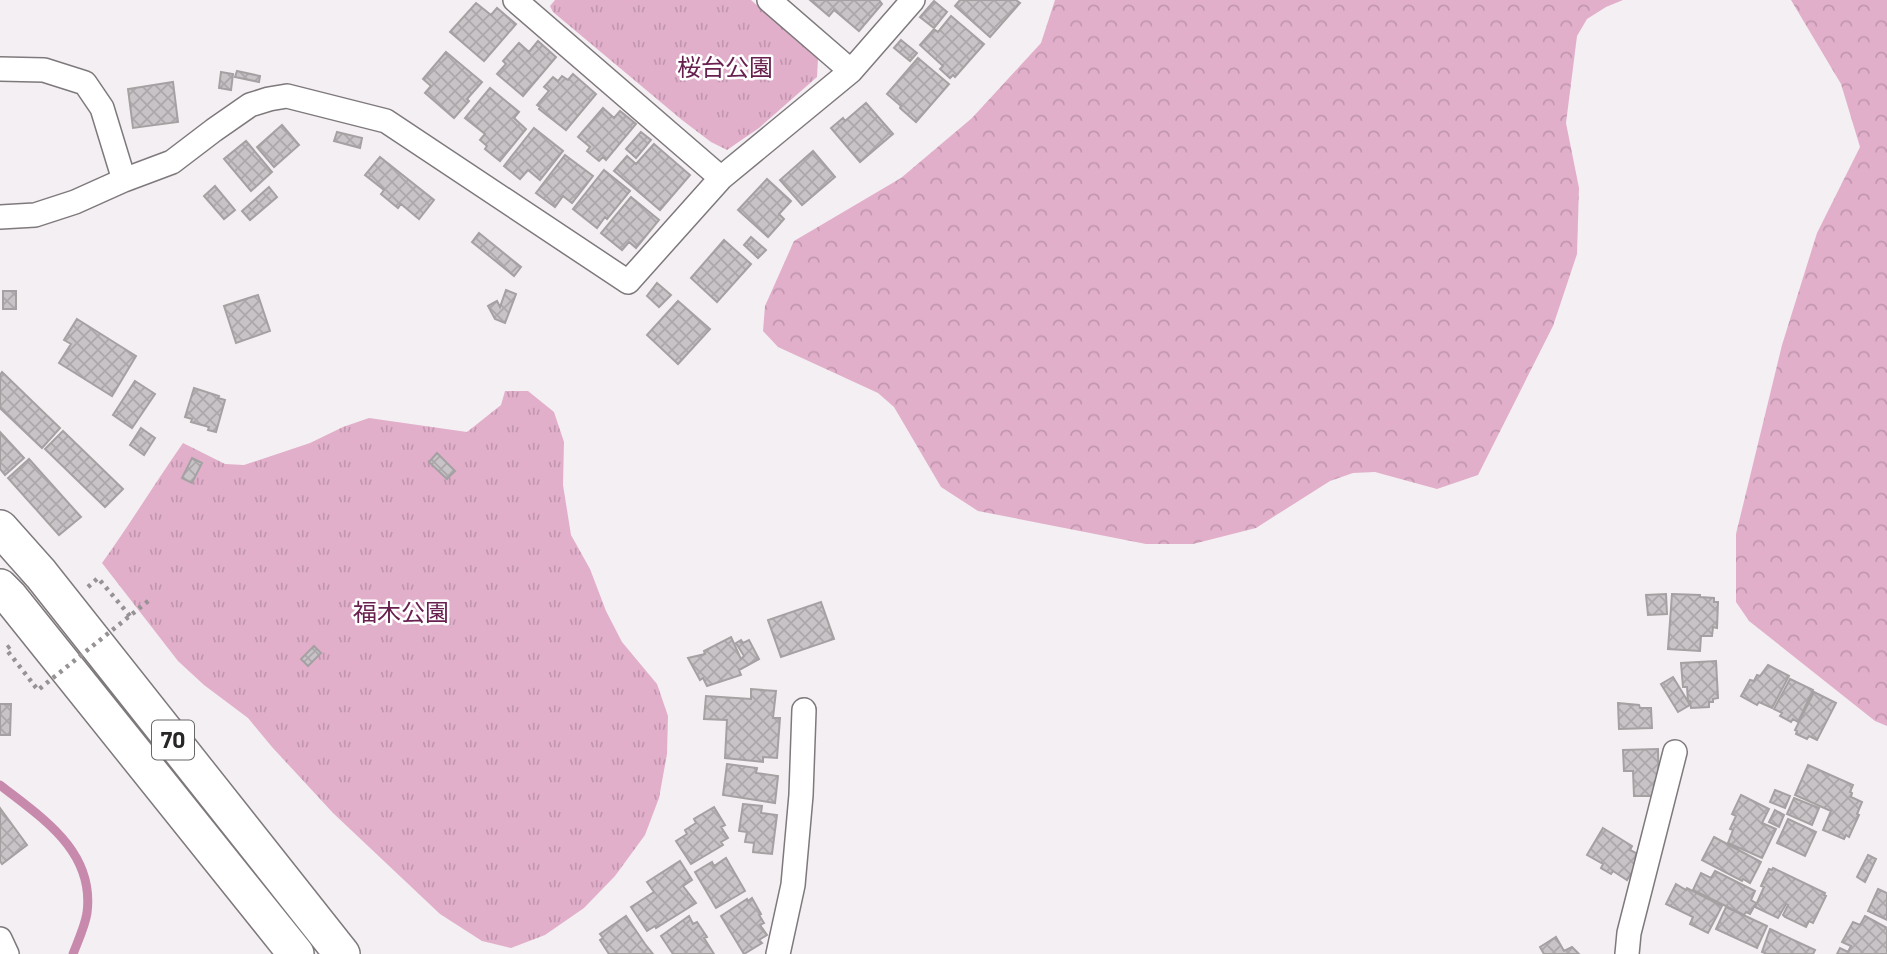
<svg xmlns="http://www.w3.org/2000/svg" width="1887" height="954" font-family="Barlow,'Noto Sans JP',sans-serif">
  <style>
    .grass { fill: url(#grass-tufts) }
    .forest { fill: url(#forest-crowns) }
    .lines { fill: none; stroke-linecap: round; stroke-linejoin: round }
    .stream { stroke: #c78aad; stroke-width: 9 }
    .building { fill: url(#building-cross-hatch); stroke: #a5a1a3; stroke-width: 2 }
    .street-casing { stroke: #7e797c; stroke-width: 26 }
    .primary-casing { stroke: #7e797c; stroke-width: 38 }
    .path { stroke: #969295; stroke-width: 4.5; stroke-dasharray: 3.5 5; stroke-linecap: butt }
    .street { stroke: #fff; stroke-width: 23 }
    .primary { stroke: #fff; stroke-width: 35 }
    .path-bridge { stroke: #969295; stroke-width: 4.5; stroke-dasharray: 3.5 5; stroke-linecap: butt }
    .labels { text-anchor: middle; stroke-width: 5; stroke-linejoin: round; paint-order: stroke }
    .shield { fill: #fff; stroke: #686768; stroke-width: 2 }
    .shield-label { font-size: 23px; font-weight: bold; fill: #282627 }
    .park-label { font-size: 24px; fill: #68204f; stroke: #fff }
  </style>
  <defs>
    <pattern id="grass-tufts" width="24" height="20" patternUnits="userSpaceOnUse" patternTransform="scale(1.75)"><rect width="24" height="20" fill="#e2afcb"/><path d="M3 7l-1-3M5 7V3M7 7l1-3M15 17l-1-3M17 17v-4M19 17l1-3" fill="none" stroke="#c296ae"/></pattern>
    <pattern id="forest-crowns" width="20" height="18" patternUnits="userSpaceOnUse" patternTransform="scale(1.75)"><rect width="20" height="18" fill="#e2afcb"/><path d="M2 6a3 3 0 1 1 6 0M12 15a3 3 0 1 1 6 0" fill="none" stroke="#c296ae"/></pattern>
    <pattern id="building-cross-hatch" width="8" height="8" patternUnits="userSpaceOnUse" patternTransform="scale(1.75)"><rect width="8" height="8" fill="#c8c3c6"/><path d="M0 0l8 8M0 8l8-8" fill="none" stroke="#aca7aa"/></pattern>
  </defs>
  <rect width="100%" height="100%" fill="#f4eff2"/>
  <path class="grass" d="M 555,0 L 751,0 L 818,59 L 817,77 L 759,128 L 727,150 L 711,142 L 682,120 L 553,12 L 550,6 Z
    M 505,391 L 528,391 L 554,412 L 564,442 L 563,485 L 571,535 L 590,569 L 606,611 L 622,642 L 657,684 L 668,716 L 667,754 L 659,798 L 645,835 L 615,876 L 584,908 L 545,935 L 511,948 L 482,941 L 440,914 L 333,813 L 272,747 L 248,718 L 204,685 L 178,661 L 102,563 C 130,524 155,483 183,443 L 225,464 L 244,465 L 310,443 L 343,427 L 369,418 L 467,432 L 501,405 Z"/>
  <path class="forest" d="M 1055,0 L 1623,0 L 1606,7 L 1587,19 L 1577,36 L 1566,123 L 1579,188 L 1577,254 L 1553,326 L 1478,475 L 1437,489 L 1375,472 L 1353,473 L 1330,481 L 1256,528 L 1193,544 L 1146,544 L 978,511 L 941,487 L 894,407 L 878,393 L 778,347 L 763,331 L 765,306 L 794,241 L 901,178 L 972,118 L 1041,43 Z
    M 1791,0 L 1887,0 L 1887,726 L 1875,721 L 1749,621 L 1736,602 L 1736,534 L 1782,345 L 1817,233 L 1860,147 L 1841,84 Z"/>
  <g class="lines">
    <path class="stream" d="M 0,785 C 42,818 95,851 87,913 C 85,926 78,941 73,954"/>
  </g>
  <path class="building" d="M 810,0 L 879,0 L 882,4 L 859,31 L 834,10 L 829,16 Z
    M 960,0 L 1016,0 L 1020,3 L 990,37 L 955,6 Z
    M 934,1 L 947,12 L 934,28 L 920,17 Z
    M 476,3 L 491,15 L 497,8 L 516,24 L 484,61 L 450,32 Z
    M 951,16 L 984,44 L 955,77 L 953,75 L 950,78 L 940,69 L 943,66 L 920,45 L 934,29 L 938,32 Z
    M 901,40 L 917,53 L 910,61 L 894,48 Z
    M 538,41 L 556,57 L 523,96 L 497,74 L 506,64 L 503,61 L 519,43 L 529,52 Z
    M 446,52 L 482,82 L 467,99 L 469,101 L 454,118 L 425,93 L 431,86 L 423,79 Z
    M 918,58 L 949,84 L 916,122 L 900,108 L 901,106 L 887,94 Z
    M 237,71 L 260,76 L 259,82 L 235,77 Z
    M 221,72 L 233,74 L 231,90 L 219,88 Z
    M 573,74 L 596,94 L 566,130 L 539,109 L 540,107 L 537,105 L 549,91 L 544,87 L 553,77 L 558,81 L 562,76 L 568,80 Z
    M 173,82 L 178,122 L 133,128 L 128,89 Z
    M 490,88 L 519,112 L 514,118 L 526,129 L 500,161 L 485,149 L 487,146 L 480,140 L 485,134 L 465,118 Z
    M 866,103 L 893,134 L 860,162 L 831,128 L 843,118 L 845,121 Z
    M 603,108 L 614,118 L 620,111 L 636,124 L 606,160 L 603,157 L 599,161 L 587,151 L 590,147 L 578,137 Z
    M 282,125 L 299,145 L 274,167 L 257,147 Z
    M 534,128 L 563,151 L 540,180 L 528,170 L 520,179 L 504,166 Z
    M 337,132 L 362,138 L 360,148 L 334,141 Z
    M 641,132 L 651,140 L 636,158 L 626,149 Z
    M 246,141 L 272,172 L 251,191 L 224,159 Z
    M 654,144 L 690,175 L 660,210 L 614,171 L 627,156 L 636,164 Z
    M 813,151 L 835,177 L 802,205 L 780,180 Z
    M 565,155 L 593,176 L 572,203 L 563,196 L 555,207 L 536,193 Z
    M 380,157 L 434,200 L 419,219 L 401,204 L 398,208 L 381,194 L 384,190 L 365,175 Z
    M 604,170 L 630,191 L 607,219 L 605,217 L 597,228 L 573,209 Z
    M 767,179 L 791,201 L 779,214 L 784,219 L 768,237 L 738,210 Z
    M 215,186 L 235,210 L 224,219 L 204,196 Z
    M 269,187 L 277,197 L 250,220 L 242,211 Z
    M 631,197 L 659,220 L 636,248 L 629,242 L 622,250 L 601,233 Z
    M 479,233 L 521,267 L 514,276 L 472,242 Z
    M 751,237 L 766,250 L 758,258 L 744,245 Z
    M 724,240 L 751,264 L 717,302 L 691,278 Z
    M 657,283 L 671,295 L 659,307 L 647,296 Z
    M 506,290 L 516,294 L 505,323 L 495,319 L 488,306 L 497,301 L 500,307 Z
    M 3,291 L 16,291 L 16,309 L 3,309 Z
    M 258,295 L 270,331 L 236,343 L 224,306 Z
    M 678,301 L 710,329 L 678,364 L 647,335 Z
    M 77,319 L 136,356 L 112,396 L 59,363 L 71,344 L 64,340 Z
    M 2,372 L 60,428 L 42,448 L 0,408 L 0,375 Z
    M 135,381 L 155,394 L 132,428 L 113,415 Z
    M 194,388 L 219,396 L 218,398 L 225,400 L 216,432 L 208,430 L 209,427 L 191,422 L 192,419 L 185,417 Z
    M 141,428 L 155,438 L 144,455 L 130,445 Z
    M 63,431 L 123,489 L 105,507 L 45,449 Z
    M 0,432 L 24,458 L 5,475 L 0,469 Z
    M 437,453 L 455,471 L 447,479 L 429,462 Z
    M 192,458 L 202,463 L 192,483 L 182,478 Z
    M 29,459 L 81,517 L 59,535 L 8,478 Z
    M 1666,594 L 1667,614 L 1648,615 L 1646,595 Z
    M 1672,594 L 1700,595 L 1700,597 L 1714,598 L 1714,602 L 1718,602 L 1717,628 L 1713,627 L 1712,636 L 1701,636 L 1700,651 L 1668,649 Z
    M 821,602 L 834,639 L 781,657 L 768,620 Z
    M 731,637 L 741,659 L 744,656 L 736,643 L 741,640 L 743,643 L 749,640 L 759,659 L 739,670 L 741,675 L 707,686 L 703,678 L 700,680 L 688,658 L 705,654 L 704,651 Z
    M 314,646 L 321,653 L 308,666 L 301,659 Z
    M 1716,661 L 1718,698 L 1713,699 L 1713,702 L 1709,702 L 1709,707 L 1691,708 L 1690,701 L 1688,701 L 1687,687 L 1683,687 L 1681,663 Z
    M 1768,665 L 1789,676 L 1772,708 L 1759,702 L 1757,705 L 1741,696 L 1750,680 L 1754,681 L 1757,675 L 1760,676 Z
    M 1673,677 L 1690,705 L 1678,712 L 1661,684 Z
    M 1790,679 L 1813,690 L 1798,722 L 1793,719 L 1791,722 L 1780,716 L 1782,713 L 1774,709 Z
    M 751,689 L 776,691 L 773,718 L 780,718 L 777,758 L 763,757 L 763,762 L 725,758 L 727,720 L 704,719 L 706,696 L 751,699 Z
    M 1814,692 L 1836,703 L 1817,740 L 1809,736 L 1807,739 L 1796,734 L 1797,731 L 1795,730 Z
    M 1618,703 L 1639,705 L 1640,708 L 1651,708 L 1652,728 L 1619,729 Z
    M 0,704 L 11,704 L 10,735 L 0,735 Z
    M 1658,749 L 1659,796 L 1634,796 L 1633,771 L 1624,771 L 1623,750 Z
    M 727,764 L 757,768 L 756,773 L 778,776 L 775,803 L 723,795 Z
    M 1808,765 L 1853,785 L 1850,792 L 1852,793 L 1851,797 L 1862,802 L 1857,814 L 1859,815 L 1849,837 L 1846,835 L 1844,839 L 1823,830 L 1831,811 L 1795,795 Z
    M 1775,790 L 1790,796 L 1785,808 L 1770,802 Z
    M 1741,795 L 1769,809 L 1762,823 L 1776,829 L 1762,858 L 1728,843 L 1733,830 L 1730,829 L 1736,816 L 1732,814 Z
    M 1794,798 L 1819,808 L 1812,825 L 1787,814 Z
    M 743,804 L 762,806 L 761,813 L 777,815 L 772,854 L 753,852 L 754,843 L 745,842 L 747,832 L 739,831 Z
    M 714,807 L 725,825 L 721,827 L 728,838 L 721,842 L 723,845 L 691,864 L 676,841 L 687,834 L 685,830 L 696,823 L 694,819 Z
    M 0,808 L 27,845 L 2,864 L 0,861 Z
    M 1775,810 L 1784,815 L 1779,827 L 1769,822 Z
    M 1788,819 L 1816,832 L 1805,856 L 1777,843 Z
    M 1603,828 L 1632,846 L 1630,850 L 1636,853 L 1635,862 L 1637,864 L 1627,880 L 1613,871 L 1611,874 L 1601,868 L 1603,864 L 1587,855 Z
    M 1714,837 L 1761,862 L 1750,883 L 1743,879 L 1742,881 L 1702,860 Z
    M 1868,855 L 1876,859 L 1865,882 L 1857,877 Z
    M 726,858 L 745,891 L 716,908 L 695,872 L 712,862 L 714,866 Z
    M 680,861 L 692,880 L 683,886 L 696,903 L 656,928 L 655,926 L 647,931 L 631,907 L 654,892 L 647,882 Z
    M 1773,868 L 1825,893 L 1824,895 L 1826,896 L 1813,923 L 1809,921 L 1806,927 L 1785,917 L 1783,915 L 1788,905 L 1786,904 L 1778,918 L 1755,907 L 1764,887 L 1761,886 L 1769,869 L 1772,870 Z
    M 1715,871 L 1755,891 L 1751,900 L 1756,903 L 1750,914 L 1746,912 L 1744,915 L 1693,890 L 1701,873 L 1711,878 Z
    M 1676,884 L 1686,890 L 1687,888 L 1722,906 L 1708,933 L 1690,924 L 1693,917 L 1666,904 Z
    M 1878,889 L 1887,893 L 1887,920 L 1868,911 Z
    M 752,898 L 761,914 L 759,915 L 764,923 L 760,925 L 767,935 L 759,940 L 762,943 L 744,954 L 721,916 L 747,899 L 748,901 Z
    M 1726,907 L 1767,926 L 1757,948 L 1716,929 Z
    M 626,916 L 645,944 L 653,954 L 609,954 L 600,940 L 603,938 L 600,934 Z
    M 689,916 L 693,924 L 697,922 L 707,937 L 704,938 L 714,954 L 673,954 L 661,936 Z
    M 1865,916 L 1887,928 L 1887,954 L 1837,954 L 1840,948 L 1848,952 L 1851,946 L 1842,942 L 1853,922 L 1860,925 Z
    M 1770,929 L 1815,950 L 1813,954 L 1767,954 L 1762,952 Z
    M 1556,937 L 1564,951 L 1572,947 L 1579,954 L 1544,954 L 1540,947 Z"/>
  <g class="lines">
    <g class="street-casing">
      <path id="street" d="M 515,0 L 721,178
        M 769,0 L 851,71
        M 0,69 L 44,70 L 85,83 L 102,108 L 124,180
        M 0,217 L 35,215 L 75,202 L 124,180 L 172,162 L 214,130 L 250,105 L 269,99 L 287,96 L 386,121 L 628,282 L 721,178 L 851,71 L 913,0
        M 0,939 L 7,954
        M 778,954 L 793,885 L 801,795 L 804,710
        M 1627,954 L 1629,933 L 1675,752"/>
    </g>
    <g class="primary-casing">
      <path id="primary" d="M 0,528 L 41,574 L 342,954
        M 0,587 L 9,596 L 296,954"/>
    </g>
    <path class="path" d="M 88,587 L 98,578 L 130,616
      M 10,646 L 6,649 L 34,685"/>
    <use href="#street" class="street"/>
    <use href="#primary" class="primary"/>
    <path class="path-bridge" d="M 34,685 L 38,690 L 152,598"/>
  </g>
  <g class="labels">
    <rect class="shield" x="152" y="720.5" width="42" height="39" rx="5"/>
    <g class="shield-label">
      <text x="173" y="748">70</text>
    </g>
    <g class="park-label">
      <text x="725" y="76">桜台公園</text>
      <text x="401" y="621">福木公園</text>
    </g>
  </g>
</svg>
